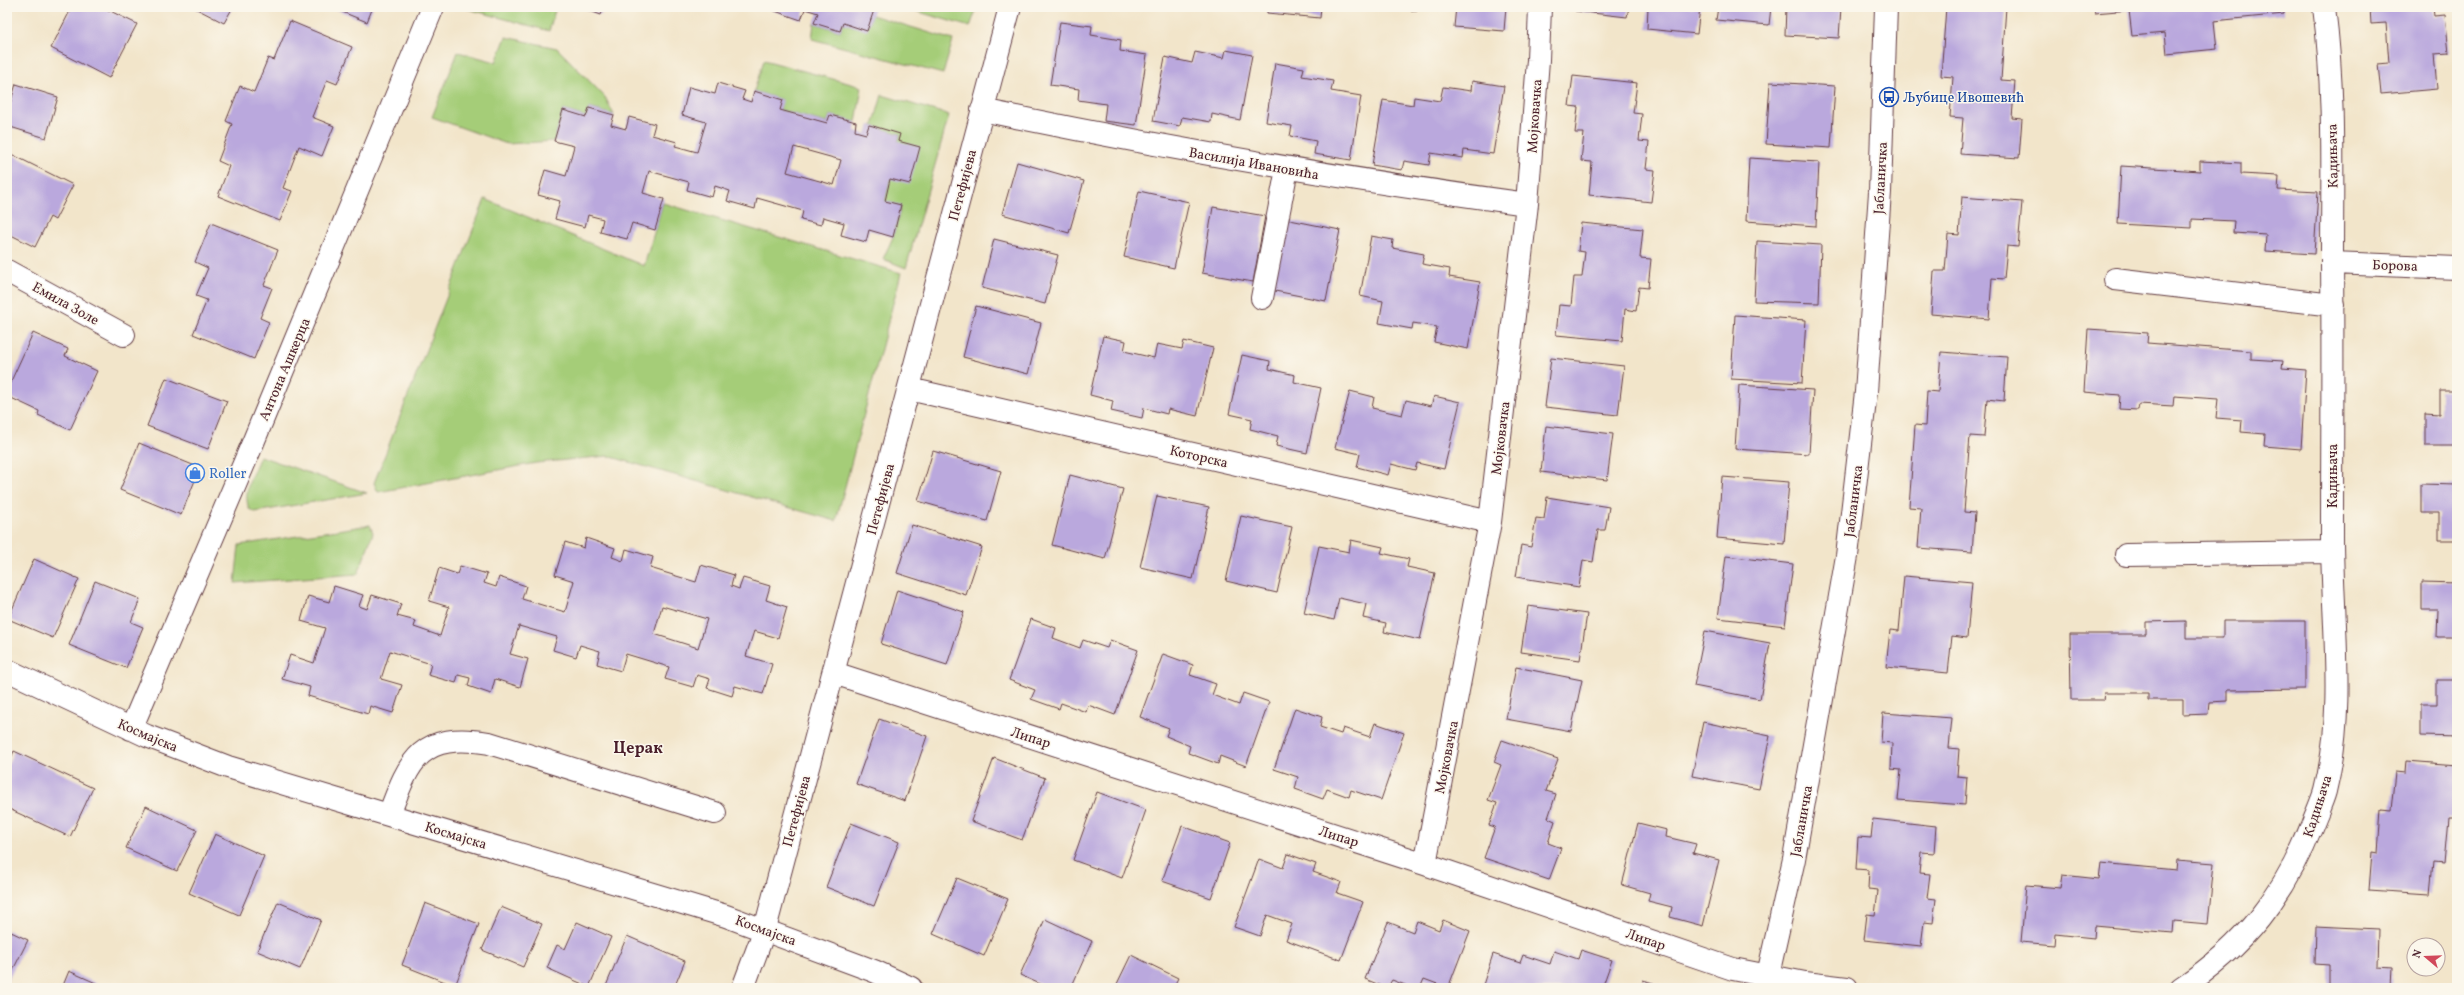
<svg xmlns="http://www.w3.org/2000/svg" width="2464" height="995" font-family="Vollkorn,serif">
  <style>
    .green { fill: #a5cd78; stroke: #787652 }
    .building { fill: #baa8dd; fill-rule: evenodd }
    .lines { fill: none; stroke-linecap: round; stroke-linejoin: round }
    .minor-casing { stroke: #633d43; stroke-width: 24 }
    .minor { stroke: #fff; stroke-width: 22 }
    .labels { text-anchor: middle; stroke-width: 3; stroke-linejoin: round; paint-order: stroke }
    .transit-label { font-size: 14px; fill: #164399; stroke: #fbf7ec; text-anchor: start }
    .street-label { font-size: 14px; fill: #4a1f2b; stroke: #fbf7ec }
    .shop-label { font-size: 14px; fill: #366cbe; stroke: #fbf7ec; text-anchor: start }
    .quarter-label { font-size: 16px; font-weight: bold; fill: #4a1f2b; stroke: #fbf7ec }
  </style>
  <rect width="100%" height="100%" fill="#fbf7ec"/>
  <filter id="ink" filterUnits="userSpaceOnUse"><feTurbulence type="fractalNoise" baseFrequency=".025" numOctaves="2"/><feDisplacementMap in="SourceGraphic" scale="8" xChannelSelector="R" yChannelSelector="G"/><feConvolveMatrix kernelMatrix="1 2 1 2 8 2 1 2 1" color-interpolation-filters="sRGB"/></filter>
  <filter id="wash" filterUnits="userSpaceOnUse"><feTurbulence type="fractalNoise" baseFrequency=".012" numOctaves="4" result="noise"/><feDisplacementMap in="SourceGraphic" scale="16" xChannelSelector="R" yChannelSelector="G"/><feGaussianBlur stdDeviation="0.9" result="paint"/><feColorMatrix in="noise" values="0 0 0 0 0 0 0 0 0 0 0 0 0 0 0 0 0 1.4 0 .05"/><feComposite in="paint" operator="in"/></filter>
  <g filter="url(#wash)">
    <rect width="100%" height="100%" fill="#f2e5ca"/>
    <path class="green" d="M 461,7 L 556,7 L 549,31 Z
      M 902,7 L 977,7 L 970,27 Z
      M 872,15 L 953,40 L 943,74 L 812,39 L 814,23 L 840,31 L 843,23 L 867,30 Z
      M 506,37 L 557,48 L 605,97 L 614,115 L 589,108 L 586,117 L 563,110 L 554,141 L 507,144 L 432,117 L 458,52 L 496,62 Z
      M 764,60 L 862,87 L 856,122 L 830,115 L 827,123 L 780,110 L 782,100 L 754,91 Z
      M 882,95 L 949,115 L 906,268 L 883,259 L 893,237 L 901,206 L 885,201 L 900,134 L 873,126 Z
      M 485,199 L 644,266 L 663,203 L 901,273 L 836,521 L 608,456 L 536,463 L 378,492 L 374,483 Z
      M 260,456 L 367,493 L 255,512 L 249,509 C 242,490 253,474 260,456 Z
      M 370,525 L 373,533 L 358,574 L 235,583 L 239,545 Z"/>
    <g id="blocks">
      <path class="building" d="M 72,7 L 102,7 L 137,24 L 109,78 L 51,48 Z
        M 193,7 L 233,7 L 224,23 Z
        M 330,7 L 373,7 L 367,22 Z
        M 579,7 L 604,7 L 601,15 Z
        M 773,7 L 875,7 L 867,31 L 843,23 L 840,31 L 814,23 L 818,13 L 805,9 L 801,20 L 772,10 Z
        M 1267,7 L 1321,7 L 1320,18 L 1267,13 Z
        M 1370,7 L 1418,7 L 1417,11 Z
        M 1456,7 L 1506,7 L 1504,31 L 1454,27 Z
        M 1576,7 L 1629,7 L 1627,17 L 1575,11 Z
        M 1648,7 L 1700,7 L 1697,34 L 1647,29 Z
        M 1718,7 L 1771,7 L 1769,25 L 1716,20 Z
        M 1786,7 L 1841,7 L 1839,38 L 1785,35 Z
        M 1946,7 L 2006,7 L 2001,80 L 2015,81 L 2012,118 L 2022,119 L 2019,158 L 1960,154 L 1963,118 L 1950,117 L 1953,77 L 1941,76 Z
        M 2094,7 L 2284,7 L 2284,14 L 2214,21 L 2217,49 L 2167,54 L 2165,33 L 2132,36 L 2129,10 L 2095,13 Z
        M 2370,7 L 2433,7 L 2434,16 L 2445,15 L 2449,53 L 2434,54 L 2437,89 L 2381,94 L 2378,64 L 2389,63 L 2386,23 L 2371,24 Z
        M 290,21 L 352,47 L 337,84 L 327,80 L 312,117 L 334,126 L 322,156 L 299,146 L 283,188 L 292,191 L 280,221 L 218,196 L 229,166 L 218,161 L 232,124 L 226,121 L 240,86 L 254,92 L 268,58 L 274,60 Z
        M 1060,22 L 1092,26 L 1091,35 L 1121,40 L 1120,51 L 1147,55 L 1136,125 L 1104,121 L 1106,104 L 1078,100 L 1079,89 L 1050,85 Z
        M 1226,50 L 1252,55 L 1240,120 L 1212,114 L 1211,122 L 1182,117 L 1180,126 L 1153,121 L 1165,57 L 1192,63 L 1195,52 L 1224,58 Z
        M 1275,63 L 1304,68 L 1302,76 L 1333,81 L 1331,91 L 1361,96 L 1351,160 L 1314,154 L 1316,141 L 1290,136 L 1292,126 L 1266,122 Z
        M 1573,76 L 1637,83 L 1633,113 L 1642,114 L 1639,141 L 1649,142 L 1646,169 L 1655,170 L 1651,202 L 1589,195 L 1592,162 L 1581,161 L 1584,133 L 1575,133 L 1578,107 L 1569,106 Z
        M 1472,81 L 1504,86 L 1493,154 L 1464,150 L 1463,158 L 1431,153 L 1429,165 L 1404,161 L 1402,170 L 1372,165 L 1383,100 L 1413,105 L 1414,97 L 1440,101 L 1443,87 L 1471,91 Z
        M 1770,82 L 1835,86 L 1831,148 L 1766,144 Z
        M 718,83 L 745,91 L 742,99 L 751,102 L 754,91 L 783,100 L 780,110 L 827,123 L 830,115 L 856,122 L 855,131 L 866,134 L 869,125 L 873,126 L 900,134 L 898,141 L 920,147 L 910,184 L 890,179 L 885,201 L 901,205 L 893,237 L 869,230 L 866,242 L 841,235 L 844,223 L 823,217 L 821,225 L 801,220 L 803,211 L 757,198 L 755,209 L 727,201 L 730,191 L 715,186 L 712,197 L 687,190 L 689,182 L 649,171 L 643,193 L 664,199 L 655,230 L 632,223 L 627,239 L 600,232 L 603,219 L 588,215 L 585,227 L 555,219 L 560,201 L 538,195 L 545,170 L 566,176 L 574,146 L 554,141 L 563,110 L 586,117 L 589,108 L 614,115 L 611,125 L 626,129 L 629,117 L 655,124 L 652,135 L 677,142 L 675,146 L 697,152 L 706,122 L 682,115 L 689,87 L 715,94 ZM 794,147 L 841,160 L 834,185 L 787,172 Z
        M 16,84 L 58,97 L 46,138 L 7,126 L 7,114 Z
        M 7,152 L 73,185 L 55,220 L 50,217 L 35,247 L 7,233 Z
        M 1749,158 L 1819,162 L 1816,226 L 1746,221 Z
        M 2200,161 L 2241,163 L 2241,174 L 2279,176 L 2278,190 L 2318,192 L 2314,254 L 2265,251 L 2266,235 L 2233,233 L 2234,221 L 2192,219 L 2192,228 L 2118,224 L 2121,166 L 2200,171 Z
        M 1017,162 L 1084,181 L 1069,233 L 1002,214 Z
        M 1139,191 L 1189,202 L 1174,268 L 1124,257 Z
        M 1962,197 L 2022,202 L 2018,247 L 2007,246 L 2004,279 L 1992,278 L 1989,319 L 1931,314 L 1934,271 L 1945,271 L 1948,234 L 1959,235 Z
        M 1213,207 L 1265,216 L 1253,282 L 1202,273 Z
        M 1285,219 L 1340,230 L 1326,301 L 1270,290 Z
        M 211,223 L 278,250 L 264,285 L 272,288 L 260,318 L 269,322 L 254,359 L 193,334 L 207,300 L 196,296 L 208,268 L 195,262 Z
        M 1581,223 L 1643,229 L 1640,258 L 1651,259 L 1648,288 L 1639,287 L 1636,311 L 1625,309 L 1622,341 L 1556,335 L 1559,305 L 1571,306 L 1574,277 L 1582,277 L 1585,252 L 1578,251 Z
        M 1371,236 L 1393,240 L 1392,248 L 1424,254 L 1422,264 L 1450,269 L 1449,277 L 1480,282 L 1468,349 L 1434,342 L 1437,327 L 1413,323 L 1412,329 L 1379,323 L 1383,301 L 1360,296 Z
        M 994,239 L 1058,255 L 1045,304 L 982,288 Z
        M 1757,241 L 1821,245 L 1819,303 L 1754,301 Z
        M 976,306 L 1041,323 L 1028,374 L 963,357 Z
        M 1735,315 L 1806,320 L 1802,383 L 1731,379 Z
        M 2088,329 L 2148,333 L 2147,343 L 2251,351 L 2251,359 L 2283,361 L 2282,368 L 2306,370 L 2301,449 L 2264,446 L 2265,434 L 2241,432 L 2242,420 L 2216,418 L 2218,399 L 2174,396 L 2173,406 L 2139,404 L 2138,410 L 2119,409 L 2120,395 L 2084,392 Z
        M 33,333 L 68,349 L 65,356 L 97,371 L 70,430 L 38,415 L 39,411 L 7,396 L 7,390 Z
        M 1103,336 L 1126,341 L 1124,351 L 1154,358 L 1157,344 L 1182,349 L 1184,341 L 1213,348 L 1197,416 L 1168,409 L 1167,414 L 1144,408 L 1142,418 L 1111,411 L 1113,401 L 1090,395 Z
        M 1941,352 L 2007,357 L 2004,401 L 1987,399 L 1984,437 L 1970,436 L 1964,512 L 1975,513 L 1972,552 L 1918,548 L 1921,508 L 1909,507 L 1915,425 L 1925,426 L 1927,391 L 1938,392 Z
        M 1242,355 L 1270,361 L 1269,369 L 1295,375 L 1294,382 L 1321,388 L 1307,453 L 1276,446 L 1278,436 L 1250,429 L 1252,419 L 1229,414 Z
        M 1551,358 L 1624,366 L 1618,415 L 1545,407 Z
        M 166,378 L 227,401 L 208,449 L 147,426 Z
        M 1739,385 L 1813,390 L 1809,454 L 1735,449 Z
        M 1350,391 L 1374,397 L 1372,408 L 1402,415 L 1406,400 L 1431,406 L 1434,396 L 1460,402 L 1444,469 L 1417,463 L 1415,470 L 1391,464 L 1388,475 L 1357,467 L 1360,454 L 1335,448 Z
        M 2440,391 L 2457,391 L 2457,446 L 2425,446 L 2425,413 L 2440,414 Z
        M 1546,426 L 1613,434 L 1607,480 L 1541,472 Z
        M 139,443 L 200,468 L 181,515 L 120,490 Z
        M 933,451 L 1001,471 L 987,521 L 918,501 Z
        M 1070,475 L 1123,489 L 1105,559 L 1052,545 Z
        M 1722,477 L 1789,482 L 1784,544 L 1717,538 Z
        M 2421,484 L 2457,485 L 2457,540 L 2439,540 L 2439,513 L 2421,513 Z
        M 1157,496 L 1209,507 L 1193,579 L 1140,567 Z
        M 1547,497 L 1609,507 L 1605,530 L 1598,530 L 1593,562 L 1583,560 L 1579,587 L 1516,577 L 1521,545 L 1531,547 L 1536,518 L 1544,519 Z
        M 1241,516 L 1292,527 L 1277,593 L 1226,581 Z
        M 912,525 L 982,547 L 966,595 L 897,573 Z
        M 586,538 L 615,548 L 612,557 L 623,561 L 626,549 L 653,557 L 650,568 L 696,582 L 701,565 L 734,575 L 731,586 L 739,589 L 743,578 L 770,586 L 766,600 L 787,607 L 778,638 L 754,631 L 746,656 L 772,664 L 763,694 L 735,686 L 732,696 L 707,688 L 710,679 L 697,675 L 693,687 L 665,679 L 669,667 L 626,654 L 621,671 L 597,664 L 600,651 L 580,645 L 576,657 L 553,650 L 557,637 L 519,626 L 510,654 L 528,659 L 520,687 L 495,679 L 491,694 L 468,686 L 470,678 L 458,675 L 456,683 L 428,675 L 431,664 L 390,651 L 381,679 L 402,685 L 393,713 L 370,706 L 368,714 L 308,696 L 310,687 L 282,679 L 290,655 L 314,663 L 325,628 L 301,621 L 308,596 L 329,602 L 334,586 L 363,595 L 359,606 L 367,609 L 372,595 L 401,604 L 397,616 L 416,621 L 414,627 L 440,636 L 449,607 L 429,601 L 439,568 L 457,574 L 460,566 L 487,574 L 484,583 L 496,587 L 499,577 L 526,586 L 522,599 L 565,612 L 574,581 L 555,575 L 565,542 L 584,548 ZM 662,606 L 707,619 L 698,648 L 654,634 Z
        M 1351,540 L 1383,547 L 1381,553 L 1409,559 L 1407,567 L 1435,573 L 1420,640 L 1384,632 L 1386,623 L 1363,618 L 1366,604 L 1339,598 L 1334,620 L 1304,613 L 1319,546 L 1349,552 Z
        M 1726,556 L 1793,564 L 1785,626 L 1718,618 Z
        M 34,559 L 79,579 L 53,638 L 8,619 Z
        M 1904,576 L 1972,582 L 1967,638 L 1952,636 L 1948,673 L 1886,667 L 1890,630 L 1899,631 Z
        M 95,581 L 140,599 L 131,622 L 143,627 L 126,668 L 69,645 Z
        M 2422,582 L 2457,583 L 2457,637 L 2437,637 L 2438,610 L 2422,610 Z
        M 897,590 L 964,612 L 947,665 L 881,644 Z
        M 1528,606 L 1587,614 L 1580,660 L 1521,652 Z
        M 1031,619 L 1056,628 L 1053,638 L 1080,648 L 1083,640 L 1107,648 L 1110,640 L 1138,650 L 1115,715 L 1088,705 L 1086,712 L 1061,703 L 1059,709 L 1031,699 L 1035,690 L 1009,680 Z
        M 2186,621 L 2186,638 L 2223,638 L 2223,621 L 2305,621 L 2305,689 L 2227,690 L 2227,701 L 2209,702 L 2208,714 L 2183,715 L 2183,700 L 2148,700 L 2148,693 L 2104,693 L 2103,700 L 2071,700 L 2070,634 L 2146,634 L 2146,622 Z
        M 1705,631 L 1770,643 L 1760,699 L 1694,686 Z
        M 1163,654 L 1193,665 L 1190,675 L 1216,684 L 1212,695 L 1239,705 L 1243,693 L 1269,702 L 1246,766 L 1220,756 L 1218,764 L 1188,753 L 1190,746 L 1166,736 L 1169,728 L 1140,717 Z
        M 1516,667 L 1582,680 L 1571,731 L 1506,719 Z
        M 2437,680 L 2457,680 L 2457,737 L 2421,736 L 2421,704 L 2437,704 Z
        M 1295,708 L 1322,717 L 1320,727 L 1341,734 L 1343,728 L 1370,737 L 1375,723 L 1404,733 L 1381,800 L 1351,790 L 1349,797 L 1327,789 L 1323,799 L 1295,789 L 1298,777 L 1274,769 Z
        M 1883,713 L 1952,718 L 1949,748 L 1959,749 L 1957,776 L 1967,777 L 1965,805 L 1898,800 L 1901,770 L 1891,769 L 1892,743 L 1881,742 Z
        M 879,719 L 927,736 L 905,801 L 856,784 Z
        M 1703,722 L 1770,736 L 1759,789 L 1692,776 Z
        M 1502,740 L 1558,759 L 1546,791 L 1556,794 L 1548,818 L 1555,821 L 1548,843 L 1561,848 L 1549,880 L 1484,858 L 1495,827 L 1489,825 L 1497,803 L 1488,800 L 1501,765 L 1494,762 Z
        M 14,751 L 93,788 L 70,837 L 7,808 L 7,767 Z
        M 994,758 L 1045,778 L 1022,840 L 971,821 Z
        M 2406,761 L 2457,765 L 2457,818 L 2448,818 L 2444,864 L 2433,863 L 2430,894 L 2369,890 L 2372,852 L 2378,853 L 2381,809 L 2391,810 L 2395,772 L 2405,773 Z
        M 1097,792 L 1146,810 L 1122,878 L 1073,860 Z
        M 146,806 L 197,830 L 177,871 L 126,848 Z
        M 1873,819 L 1936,826 L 1934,853 L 1921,852 L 1919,873 L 1930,874 L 1927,898 L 1936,899 L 1933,923 L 1924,922 L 1921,946 L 1864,940 L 1867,914 L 1875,915 L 1878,890 L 1868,889 L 1869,870 L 1856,869 L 1858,837 L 1871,838 Z
        M 851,823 L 899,842 L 874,906 L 826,887 Z
        M 1638,823 L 1667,830 L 1666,837 L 1696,844 L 1693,853 L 1719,860 L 1703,926 L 1670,917 L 1672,907 L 1648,901 L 1650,893 L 1622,885 Z
        M 1182,826 L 1230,843 L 1211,898 L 1162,881 Z
        M 215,834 L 264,856 L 239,915 L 189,893 Z
        M 1288,854 L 1316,864 L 1313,872 L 1341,882 L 1337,893 L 1363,902 L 1341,960 L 1286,940 L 1292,924 L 1267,915 L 1260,936 L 1234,927 L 1259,859 L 1283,868 Z
        M 2177,860 L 2214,863 L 2208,924 L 2174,921 L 2173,933 L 2095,926 L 2094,938 L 2055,934 L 2054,945 L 2021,942 L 2026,885 L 2060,888 L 2062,875 L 2099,879 L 2101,863 L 2176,870 Z
        M 957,878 L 1008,899 L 984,956 L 933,934 Z
        M 278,902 L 321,920 L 300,969 L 257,951 Z
        M 425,903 L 479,924 L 455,986 L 402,965 Z
        M 501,907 L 542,924 L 523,967 L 482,950 Z
        M 1045,919 L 1092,941 L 1071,988 L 1049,988 L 1020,975 Z
        M 1443,920 L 1470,931 L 1448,988 L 1424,979 L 1420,988 L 1413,988 L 1392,980 L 1387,988 L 1365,979 L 1388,922 L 1413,932 L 1417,921 L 1439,930 Z
        M 577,922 L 611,937 L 589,987 L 547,968 L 557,945 L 565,949 Z
        M 2316,926 L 2378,929 L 2377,967 L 2392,968 L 2391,988 L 2329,988 L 2329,965 L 2315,964 Z
        M 7,930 L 28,940 L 7,982 Z
        M 627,936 L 685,961 L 674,988 L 611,988 L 606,986 Z
        M 1581,950 L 1612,960 L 1602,988 L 1482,988 L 1493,954 L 1520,963 L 1523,955 L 1550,964 L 1554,951 L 1578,959 Z
        M 1131,955 L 1178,978 L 1173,988 L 1115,988 Z
        M 69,971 L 107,988 L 62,988 Z
        M 1643,980 L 1669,988 L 1641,988 Z"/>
    </g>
  </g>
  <g filter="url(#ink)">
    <use href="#blocks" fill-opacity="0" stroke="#633d43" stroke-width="1"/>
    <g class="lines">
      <g class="minor-casing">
        <path id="minor" d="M 982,110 C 1163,148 1344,179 1527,204
          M 2332,263 L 2457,268
          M 7,271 L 124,335
          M 2115,279 L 2333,305
          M 1262,298 L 1287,169
          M 909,389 L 1490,522
          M 2126,555 L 2332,552
          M 7,670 L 147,736 L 228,767 L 726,916 L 874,971 L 911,988
          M 834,673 L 1425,864 L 1733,969 L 1805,983 L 1847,988
          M 131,729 L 252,445 L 433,7
          M 389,815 C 410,758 421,732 489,743 L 715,813
          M 1425,864 L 1490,522 L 1527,204 L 1538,60 L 1540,7
          M 743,988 L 765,929 L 1010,7
          M 1765,988 L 1794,859 L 1847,556 L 1866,392 L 1880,192 L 1886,7
          M 2181,988 C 2243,947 2285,895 2312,825 C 2316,814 2322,802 2325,791 C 2346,708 2332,621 2332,537 C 2332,445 2333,353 2332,261 C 2332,177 2335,91 2324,7"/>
      </g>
      <use href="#minor" class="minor"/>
    </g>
  </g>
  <defs>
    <g id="bus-ring" transform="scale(1)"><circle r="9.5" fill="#fbf7ec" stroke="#1a4fb4" stroke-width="1.5"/><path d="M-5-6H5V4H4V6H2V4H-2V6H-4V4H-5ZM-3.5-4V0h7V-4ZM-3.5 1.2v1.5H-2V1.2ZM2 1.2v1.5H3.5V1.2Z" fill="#1a4fb4"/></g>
    <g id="shop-ring" transform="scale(1)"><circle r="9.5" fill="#fbf7ec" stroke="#3f7fe0" stroke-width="1.5"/><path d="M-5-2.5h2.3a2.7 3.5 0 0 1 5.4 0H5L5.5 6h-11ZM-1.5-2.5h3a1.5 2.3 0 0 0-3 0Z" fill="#3f7fe0"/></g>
  </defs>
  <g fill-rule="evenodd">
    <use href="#bus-ring" x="1889" y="97"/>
    <use href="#shop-ring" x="195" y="473"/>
  </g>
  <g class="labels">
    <g class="transit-label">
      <text x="1903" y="102">Љубице Ивошевић</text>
    </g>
    <g class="street-label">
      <text transform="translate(1534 116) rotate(-86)" y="5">Мојковачка</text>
      <text transform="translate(2332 156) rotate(-91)" y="5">Кадињача</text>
      <text transform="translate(1254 163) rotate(10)" y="5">Василија Ивановића</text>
      <text transform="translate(1880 178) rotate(-87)" y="5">Јабланичка</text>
      <text transform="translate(962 185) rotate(-75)" y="5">Петефијева</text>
      <text transform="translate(2395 265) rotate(2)" y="5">Борова</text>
      <text transform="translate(66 303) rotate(29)" y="5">Емила Золе</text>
      <text transform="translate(284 369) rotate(-67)" y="5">Антона Ашкерца</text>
      <text transform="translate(1500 438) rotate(-83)" y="5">Мојковачка</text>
      <text transform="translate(1199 456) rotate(13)" y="5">Которска</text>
      <text transform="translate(2332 476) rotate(-90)" y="5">Кадињача</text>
      <text transform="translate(880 499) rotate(-75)" y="5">Петефијева</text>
      <text transform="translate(1853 501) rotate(-83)" y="5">Јабланичка</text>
      <text transform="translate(148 735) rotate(23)" y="5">Космајска</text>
      <text transform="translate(1031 737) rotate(18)" y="5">Липар</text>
      <text transform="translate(1446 757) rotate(-79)" y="5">Мојковачка</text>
      <text transform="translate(2317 806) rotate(-72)" y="5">Кадињача</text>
      <text transform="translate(796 811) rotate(-75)" y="5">Петефијева</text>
      <text transform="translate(1801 821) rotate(-80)" y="5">Јабланичка</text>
      <text transform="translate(456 835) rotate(17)" y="5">Космајска</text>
      <text transform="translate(1339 836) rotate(18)" y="5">Липар</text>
      <text transform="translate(766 930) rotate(20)" y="5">Космајска</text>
      <text transform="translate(1646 939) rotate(19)" y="5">Липар</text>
    </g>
    <g class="shop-label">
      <text x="209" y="478">Roller</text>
    </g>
    <g class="quarter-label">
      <text x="638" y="753">Церак</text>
    </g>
  </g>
  <rect width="2464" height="995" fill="none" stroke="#fbf7ec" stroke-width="24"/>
  <g transform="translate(2426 957) rotate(289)"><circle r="19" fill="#fbf7ec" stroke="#b4a19f"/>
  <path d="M0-3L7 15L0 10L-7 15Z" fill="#d1495b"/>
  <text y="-6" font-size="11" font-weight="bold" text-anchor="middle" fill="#4a1f2b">N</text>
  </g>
</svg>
